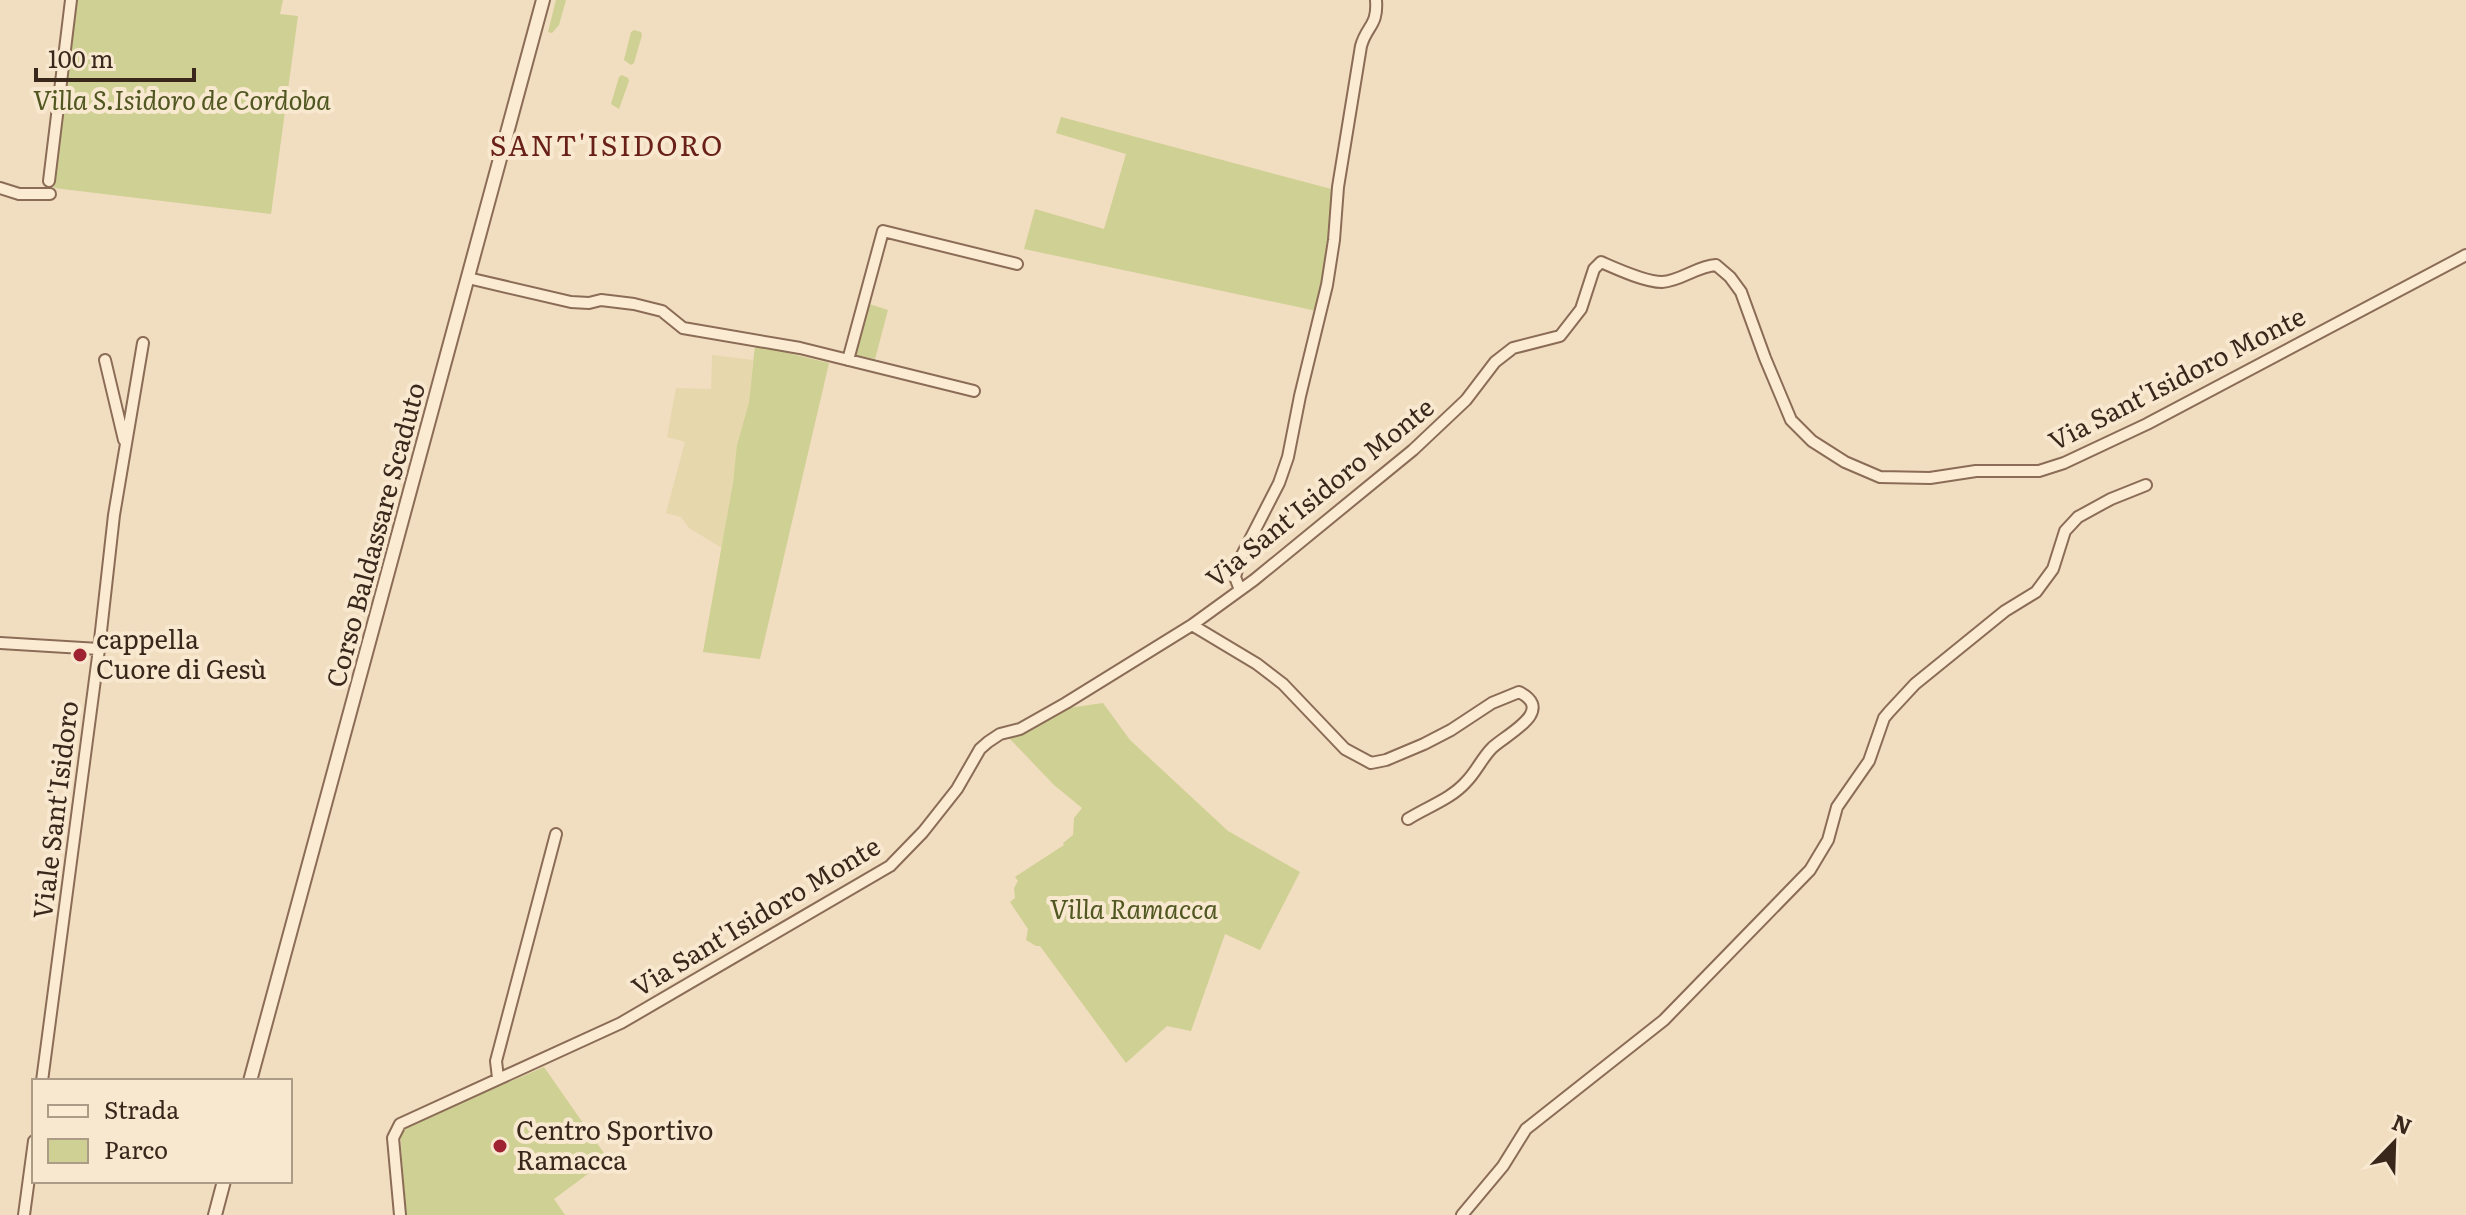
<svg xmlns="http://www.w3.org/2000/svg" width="2466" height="1215" font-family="Literata,serif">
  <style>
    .farmland { fill: #e7d7ac }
    .green { fill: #cfd093 }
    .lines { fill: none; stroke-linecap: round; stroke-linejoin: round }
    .minor-casing { stroke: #8b6c56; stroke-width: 14 }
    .tertiary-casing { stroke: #8b6c56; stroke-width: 16 }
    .minor { stroke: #fbebd3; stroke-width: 10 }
    .tertiary { stroke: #fbebd3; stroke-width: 12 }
    .poi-dot { fill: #9e2231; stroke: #f8e8cf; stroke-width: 3 }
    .labels { text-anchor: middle; stroke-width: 8; stroke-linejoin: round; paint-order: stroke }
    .park-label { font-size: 26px; font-style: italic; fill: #505721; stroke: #f8e8cf }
    .street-label { font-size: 26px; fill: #39271c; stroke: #f8e8cf }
    .poi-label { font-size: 26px; fill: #39271c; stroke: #f8e8cf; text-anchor: start }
    .neighbourhood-label { font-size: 28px; letter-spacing: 2px; fill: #692018; stroke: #f8e8cf }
  </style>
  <rect width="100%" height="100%" fill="#f1ddbf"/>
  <path class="farmland" d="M 712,355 L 753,360 L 749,402 L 737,445 L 738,448 L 722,548 L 689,528 L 681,517 L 666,513 L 685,442 L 667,437 L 676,388 L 711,389 Z"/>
  <path class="green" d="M 74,0 L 283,0 L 280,14 L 298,16 L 271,214 L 54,188 Z
    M 556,0 L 566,0 L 559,25 L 552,33 L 548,32 Z
    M 634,30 L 641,32 L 642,35 L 634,63 L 631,65 L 624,60 L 631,32 Z
    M 622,75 L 628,78 L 629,81 L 619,109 L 611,104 L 619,77 Z
    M 1061,117 L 1335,190 L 1329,258 L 1317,311 L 1024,249 L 1035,209 L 1104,229 L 1126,154 L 1056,133 Z
    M 869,304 L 888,310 L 875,359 L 856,355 Z
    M 755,345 L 829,363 L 760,659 L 703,652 L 733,482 L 737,445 L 749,402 Z
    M 1103,703 L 1130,740 L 1228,831 L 1300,872 L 1260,950 L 1225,934 L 1191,1031 L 1167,1026 L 1126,1063 L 1040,946 L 1036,946 L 1026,940 L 1028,929 L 1010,902 L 1015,898 L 1014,888 L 1018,881 L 1015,877 L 1064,845 L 1063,843 L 1073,835 L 1074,818 L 1082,808 L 1054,785 L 1009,738 L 1061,709 Z
    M 544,1067 L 608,1159 L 554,1199 L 565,1215 L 406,1215 L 400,1132 L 404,1127 Z"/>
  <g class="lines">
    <g class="minor-casing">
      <path id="minor" d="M 49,181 L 71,0
        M 0,188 L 19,194 L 50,194
        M 468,278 L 571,302 L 589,303 L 601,300 L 634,304 L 662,311 L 683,328 L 800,348 L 974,391
        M 105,360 L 124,440
        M 848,360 L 883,231 L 1017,264
        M 1240,590 L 1235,577 L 1240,559 L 1279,483 L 1288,457 L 1300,396 L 1327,285 L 1334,240 L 1338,187 L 1361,46 C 1367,25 1378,26 1376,0
        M 1192,625 L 1257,664 L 1283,684 L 1345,749 L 1371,763 L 1386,760 L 1424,744 L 1451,730 L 1492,703 L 1519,692 C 1557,711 1505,735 1492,748 C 1482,758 1476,772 1466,782 C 1451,799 1427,807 1408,819
        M 0,643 L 99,649
        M 498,1078 L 496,1061 L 556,834
        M 42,1081 L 99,649 L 114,515 L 143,343
        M 24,1215 L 34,1141
        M 400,1215 L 393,1138 L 400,1124 L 621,1023 L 890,866 L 923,832 L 957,789 L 980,749 L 988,742 L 1000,734 L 1020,729 L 1066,703 L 1192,625 L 1254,580 L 1413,450 L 1466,400 L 1495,362 L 1513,348 L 1560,336 L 1581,309 L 1594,269 L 1601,262 C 1617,269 1645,282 1662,282 C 1681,281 1697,266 1716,265 L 1730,277 L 1741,292 L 1765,358 L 1791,420 L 1812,441 L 1845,462 L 1880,477 L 1930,478 L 1976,471 L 2039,471 L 2064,463 L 2147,424 L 2466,255
        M 1462,1215 L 1503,1166 L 1526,1129 L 1664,1020 L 1810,870 L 1828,840 L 1837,807 L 1869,761 L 1884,718 L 1889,712 L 1915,684 L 2005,611 L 2036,592 L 2053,569 L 2065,531 L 2078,517 L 2111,499 L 2146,485"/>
    </g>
    <g class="tertiary-casing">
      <path id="tertiary" d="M 250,1081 L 543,0
        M 215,1215 L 224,1181"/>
    </g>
    <use href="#minor" class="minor"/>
    <use href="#tertiary" class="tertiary"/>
  </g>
  <g class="poi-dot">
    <circle cx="80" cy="655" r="8"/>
    <circle cx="500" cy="1146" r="8"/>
  </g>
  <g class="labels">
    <g class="park-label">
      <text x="182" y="110">Villa S.Isidoro de Cordoba</text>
      <text x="1134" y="919">Villa Ramacca</text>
    </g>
    <g class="street-label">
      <text transform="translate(2177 379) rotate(-27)" y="9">Via Sant'Isidoro Monte</text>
      <text transform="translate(1320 493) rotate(-39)" y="9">Via Sant'Isidoro Monte</text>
      <text transform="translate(376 535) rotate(-75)" y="9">Corso Baldassare Scaduto</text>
      <text transform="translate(56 810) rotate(-83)" y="9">Viale Sant'Isidoro</text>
      <text transform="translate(756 917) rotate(-31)" y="9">Via Sant'Isidoro Monte</text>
    </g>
    <g class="poi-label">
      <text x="96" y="649">cappella<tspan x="96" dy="30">Cuore di Gesù</tspan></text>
      <text x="516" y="1140">Centro Sportivo<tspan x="516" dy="30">Ramacca</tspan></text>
    </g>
    <g class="neighbourhood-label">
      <text x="607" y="156">SANT'ISIDORO</text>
    </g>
  </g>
  <rect x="32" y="1079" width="260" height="104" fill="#f8e8cf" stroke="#ac9b87" stroke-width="2"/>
  <rect x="48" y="1105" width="40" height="12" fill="#fbebd3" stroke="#ac9b87" stroke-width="2"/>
  <text x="104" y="1119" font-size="24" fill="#39271c">Strada</text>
  <rect x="48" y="1139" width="40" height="24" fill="#cfd093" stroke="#ac9b87" stroke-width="2"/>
  <text x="104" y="1159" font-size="24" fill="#39271c">Parco</text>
  <g transform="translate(2394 1143) rotate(23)" stroke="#f8e8cf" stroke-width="6" paint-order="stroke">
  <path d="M0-6L14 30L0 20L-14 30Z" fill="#39271c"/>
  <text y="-12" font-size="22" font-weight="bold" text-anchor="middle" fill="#39271c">N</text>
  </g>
  <path d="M36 68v12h158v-12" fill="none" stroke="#39271c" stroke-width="4"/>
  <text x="48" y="68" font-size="24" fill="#39271c" stroke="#f8e8cf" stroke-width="6" paint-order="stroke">100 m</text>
</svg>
